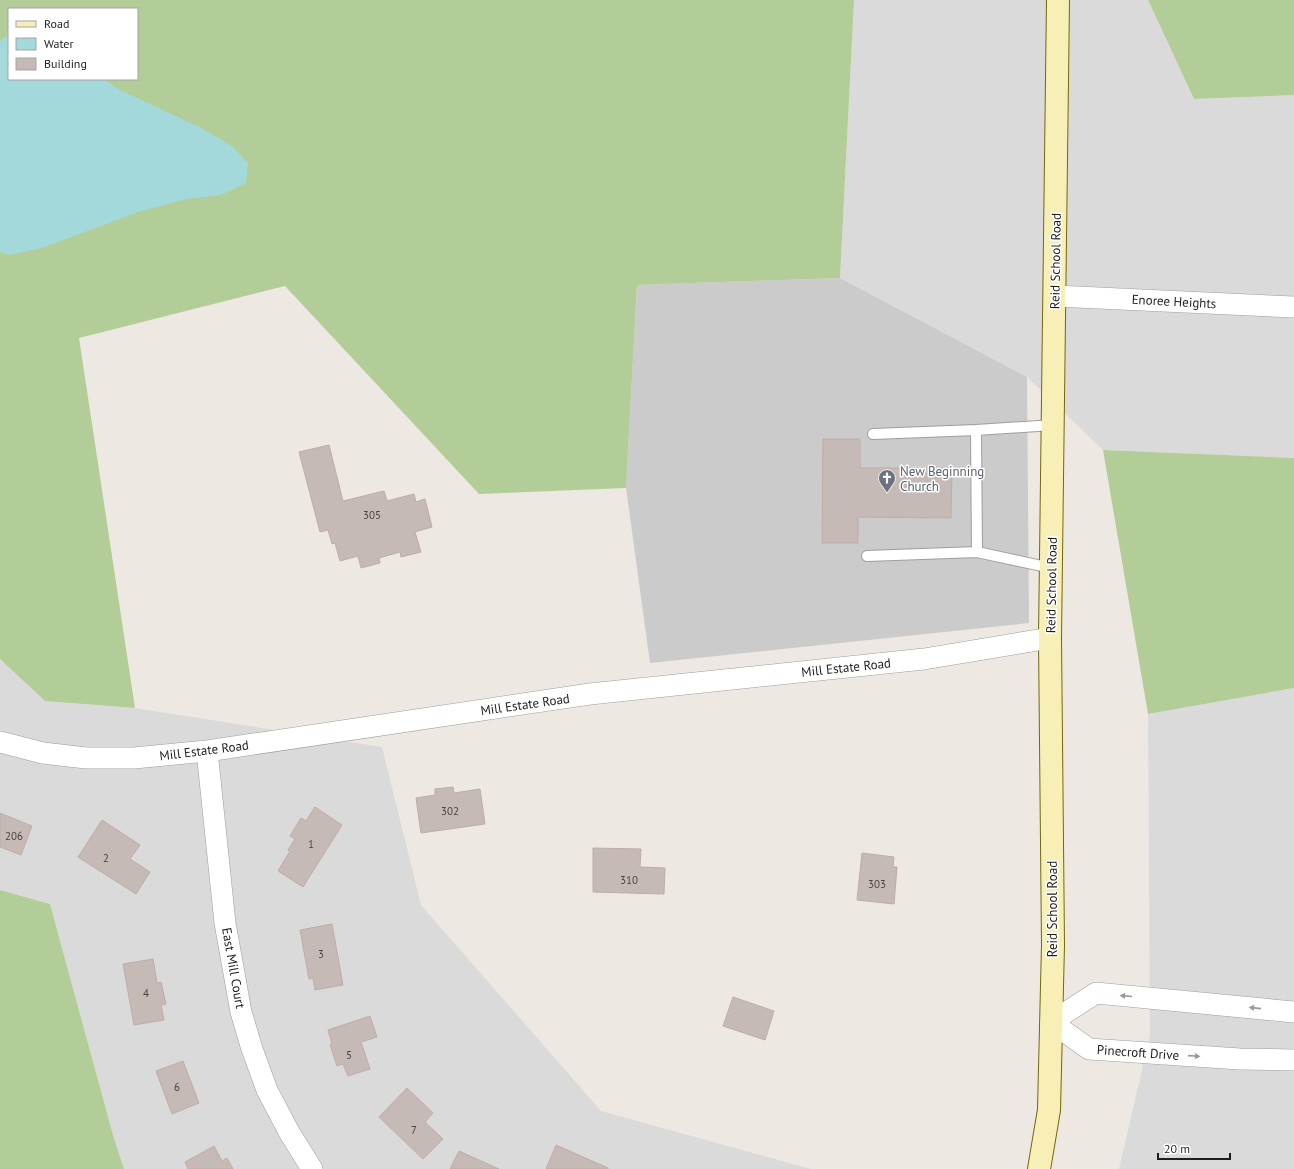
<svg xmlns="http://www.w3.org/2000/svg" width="1294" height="1169" font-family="'PT Sans',sans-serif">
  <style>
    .residential { fill: #dbdada }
    .religious { fill: #cbcbcb }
    .forest { fill: #b2cd98; fill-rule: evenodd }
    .water { fill: #a4d9db }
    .building { fill: #c6bab6; stroke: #bfaca6 }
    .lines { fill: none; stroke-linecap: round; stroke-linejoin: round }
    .lane-casing { stroke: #9e9e9e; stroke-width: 12 }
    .street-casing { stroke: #9e9e9e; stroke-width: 22 }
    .secondary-casing { stroke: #726906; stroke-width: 24 }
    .lane { stroke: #fff; stroke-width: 10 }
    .street { stroke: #fff; stroke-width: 21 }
    .secondary { stroke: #f8efb7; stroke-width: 22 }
    .oneway { fill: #999 }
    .labels { text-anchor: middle; stroke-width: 3; stroke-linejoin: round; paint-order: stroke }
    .number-label { font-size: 11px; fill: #474443 }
    .street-label { font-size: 13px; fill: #1d1d1d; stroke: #fff }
    .worship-label { font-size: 13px; fill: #5b616d; stroke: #fff; text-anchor: start }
  </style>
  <rect width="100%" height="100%" fill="#eee8e3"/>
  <path class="residential" d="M 854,0 L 1148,0 L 1194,99 L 1294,95 L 1294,458 L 1103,450 L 1027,377 L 840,278 Z
    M 0,659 L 45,701 L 135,708 L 382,747 L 421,905 L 601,1111 L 811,1169 L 124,1169 L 113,1135 L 50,904 L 0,890 Z
    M 1294,688 L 1294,1169 L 1119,1169 L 1150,1035 L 1148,714 Z"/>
  <path class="religious" d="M 840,278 L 1027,377 L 1029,623 L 650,663 L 626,488 L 637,285 Z"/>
  <path class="forest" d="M 0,0 L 854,0 L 840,278 L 637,285 L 626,488 L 479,494 L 285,286 L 79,338 L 135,708 L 45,701 L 0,659 ZM 9,9 L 137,9 L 137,79 L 9,79 Z
    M 1148,0 L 1294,0 L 1294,95 L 1194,99 Z
    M 1103,450 L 1294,458 L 1294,688 L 1148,714 Z
    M 0,890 L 50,904 L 113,1135 L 124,1169 L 0,1169 Z"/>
  <path class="water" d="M 9,34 L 9,79 L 103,79 L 120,90 L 201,128 L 232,146 L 248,163 L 246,183 L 221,195 L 187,199 L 141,211 L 42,248 L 9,255 L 0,252 L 0,41 Z"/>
  <path class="building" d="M 823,439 L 860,439 L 860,468 L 952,468 L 951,518 L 858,517 L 858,543 L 822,543 Z
    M 329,445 L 343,501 L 384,491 L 387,501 L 414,494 L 416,502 L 425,499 L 432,527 L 415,532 L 421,552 L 401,557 L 400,552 L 379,558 L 380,563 L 361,568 L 358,556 L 340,561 L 335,543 L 332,544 L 328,530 L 320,532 L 299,452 Z
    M 453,787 L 454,793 L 480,789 L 485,824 L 421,833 L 416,798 L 435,795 L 435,789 Z
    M 315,807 L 342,825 L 303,887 L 278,871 L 290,851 L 288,850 L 295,839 L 290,836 L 301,818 L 306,821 Z
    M 0,813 L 32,826 L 21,855 L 0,847 Z
    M 102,820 L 140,845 L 130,859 L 150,872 L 136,894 L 78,857 Z
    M 593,848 L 641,849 L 640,867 L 665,868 L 664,894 L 593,892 Z
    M 862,853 L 894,857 L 893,867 L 897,867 L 894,904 L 857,900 Z
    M 332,924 L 343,985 L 315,990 L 313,978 L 309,979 L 300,930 Z
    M 153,959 L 157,983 L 161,982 L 166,1004 L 161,1005 L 164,1020 L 134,1025 L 123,964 Z
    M 733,997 L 774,1011 L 765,1040 L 723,1026 Z
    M 370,1016 L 377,1037 L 361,1042 L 370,1069 L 348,1076 L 343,1064 L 337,1066 L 330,1045 L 332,1044 L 328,1030 Z
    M 183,1061 L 199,1103 L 172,1114 L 156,1071 Z
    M 407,1088 L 433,1113 L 425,1122 L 443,1139 L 423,1159 L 379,1117 Z
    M 556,1145 L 608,1168 L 608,1169 L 546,1169 Z
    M 214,1146 L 222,1161 L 227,1158 L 233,1169 L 188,1169 L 185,1162 Z
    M 459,1151 L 499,1169 L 450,1169 Z"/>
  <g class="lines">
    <g class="lane-casing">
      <path id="lane" d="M 873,434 L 976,430
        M 867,556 L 977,552
        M 1051,568 L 977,552 L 976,430 L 1053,425"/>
    </g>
    <g class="street-casing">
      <path id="street" d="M 1055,296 L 1294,307
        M 0,742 L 43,753 L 86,758 L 134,758 L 207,751 L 590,694 L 924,659 L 1050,638
        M 207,751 L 225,923 L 241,1012 L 252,1049 L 267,1090 L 289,1132 L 312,1169
        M 1294,1012 L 1096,993 L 1051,1022 L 1089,1049 L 1240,1059 L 1294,1060"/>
    </g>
    <g class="secondary-casing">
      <path id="secondary" d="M 1039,1169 L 1049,1110 L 1053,945 L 1050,638 L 1058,0"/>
    </g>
    <use href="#lane" class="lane"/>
    <use href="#street" class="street"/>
    <use href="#secondary" class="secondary"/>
  </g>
  <defs><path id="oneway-solid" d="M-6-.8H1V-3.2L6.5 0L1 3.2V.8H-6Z"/></defs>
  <g class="oneway">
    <use href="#oneway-solid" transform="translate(1126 996) rotate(-175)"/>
    <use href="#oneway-solid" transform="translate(1255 1008) rotate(-174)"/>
    <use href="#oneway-solid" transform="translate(1194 1056) rotate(4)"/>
  </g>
  <defs>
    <g id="church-pin" transform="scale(0.9)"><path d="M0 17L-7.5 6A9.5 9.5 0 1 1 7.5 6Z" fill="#6b7280" stroke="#fff"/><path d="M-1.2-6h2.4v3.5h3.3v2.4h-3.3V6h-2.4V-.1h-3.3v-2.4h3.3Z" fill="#fff"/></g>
  </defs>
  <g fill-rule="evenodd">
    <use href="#church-pin" x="887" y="478"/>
  </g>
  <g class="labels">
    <g class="number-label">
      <text x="372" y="519">305</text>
      <text x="450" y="815">302</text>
      <text x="14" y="840">206</text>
      <text x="311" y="848">1</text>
      <text x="106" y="862">2</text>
      <text x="629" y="884">310</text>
      <text x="877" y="888">303</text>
      <text x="321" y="958">3</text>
      <text x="146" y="997">4</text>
      <text x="349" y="1059">5</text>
      <text x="177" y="1091">6</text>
      <text x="414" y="1134">7</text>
    </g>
    <g class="street-label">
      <text transform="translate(1055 261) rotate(-89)" y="5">Reid School Road</text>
      <text transform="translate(1174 301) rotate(3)" y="5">Enoree Heights</text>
      <text transform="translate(1051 585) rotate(-89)" y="5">Reid School Road</text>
      <text transform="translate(846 667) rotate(-6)" y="5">Mill Estate Road</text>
      <text transform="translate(525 704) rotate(-8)" y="5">Mill Estate Road</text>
      <text transform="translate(204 750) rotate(-7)" y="5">Mill Estate Road</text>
      <text transform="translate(1052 909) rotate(-90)" y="5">Reid School Road</text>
      <text transform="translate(234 968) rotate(80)" y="5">East Mill Court</text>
      <text transform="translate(1138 1052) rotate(4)" y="5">Pinecroft Drive</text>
    </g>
    <g class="worship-label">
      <text x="900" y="476">New Beginning<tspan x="900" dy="15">Church</tspan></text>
    </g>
  </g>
  <rect x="8" y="8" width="130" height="72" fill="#ffffff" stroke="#a5a5a5"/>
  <rect x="16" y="21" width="20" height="6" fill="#f8efb7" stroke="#a5a5a5"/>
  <text x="44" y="28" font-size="12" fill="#1d1d1d">Road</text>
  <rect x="16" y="38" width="20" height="12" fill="#a4d9db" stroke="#a5a5a5"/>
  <text x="44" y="48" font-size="12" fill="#1d1d1d">Water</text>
  <rect x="16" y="58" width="20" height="12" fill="#c6bab6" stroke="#a5a5a5"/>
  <text x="44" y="68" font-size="12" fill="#1d1d1d">Building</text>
  <path d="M1158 1153v6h72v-6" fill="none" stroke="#1d1d1d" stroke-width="2"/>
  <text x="1164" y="1153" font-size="12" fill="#1d1d1d" stroke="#ffffff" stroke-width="3" paint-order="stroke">20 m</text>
</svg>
